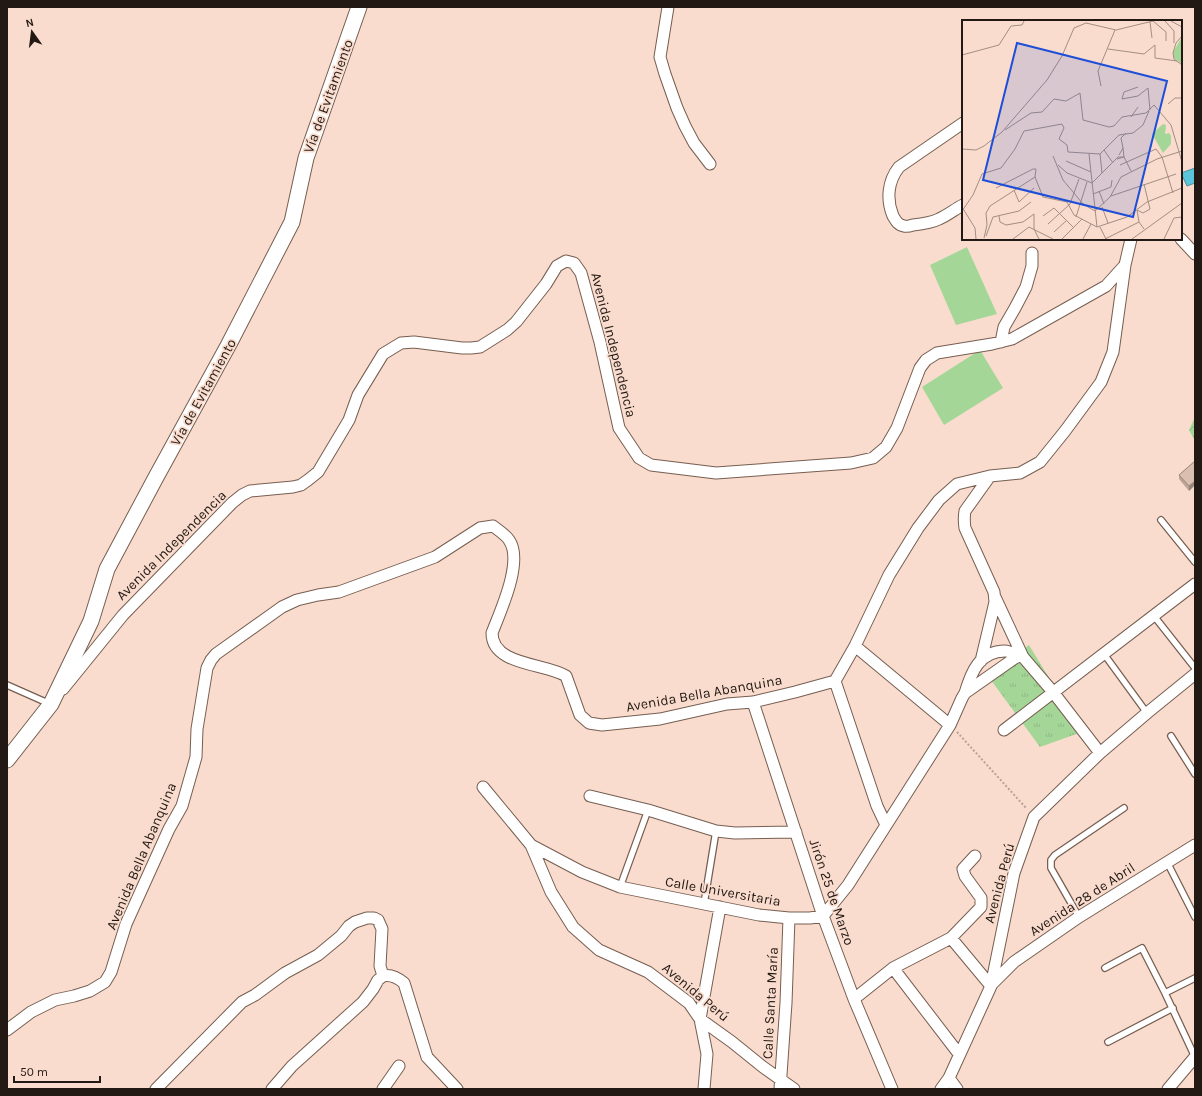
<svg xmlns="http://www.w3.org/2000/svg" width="1202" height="1096" font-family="Karla,sans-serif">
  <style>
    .grass { fill: url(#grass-tufts) }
    .garden { fill: url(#garden-furrows) }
    .pitch { fill: #a4d797 }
    .water { fill: #5bc6db; stroke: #4a929f }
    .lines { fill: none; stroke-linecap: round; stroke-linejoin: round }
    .lane-casing { stroke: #765e51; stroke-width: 8 }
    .street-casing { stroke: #765e51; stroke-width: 13 }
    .secondary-casing { stroke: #765e51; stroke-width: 17 }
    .path { stroke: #b9a195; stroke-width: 2; stroke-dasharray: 2 2; stroke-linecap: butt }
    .lane { stroke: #fff; stroke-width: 5.5 }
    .street { stroke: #fff; stroke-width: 11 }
    .secondary { stroke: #fff; stroke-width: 15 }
    .wall { fill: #bba497 }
    .shaded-wall { fill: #99867b }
    .building { fill: #dabfb0; stroke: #99867b }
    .labels { text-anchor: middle; stroke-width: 3.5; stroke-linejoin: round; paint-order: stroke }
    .street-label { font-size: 14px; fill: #231914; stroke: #f9dccd }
    .inset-road { fill: none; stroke: #a38e83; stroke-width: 1 }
    .view { fill: #1d4ed8; fill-opacity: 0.15; stroke: #1d4ed8; stroke-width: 2 }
    .inset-edge { fill: none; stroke: #231914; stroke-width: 2 }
  </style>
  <defs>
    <pattern id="grass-tufts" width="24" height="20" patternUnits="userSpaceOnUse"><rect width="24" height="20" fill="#a4d797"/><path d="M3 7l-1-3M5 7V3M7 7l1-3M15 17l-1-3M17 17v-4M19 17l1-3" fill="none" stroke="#8db881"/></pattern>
    <pattern id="garden-furrows" width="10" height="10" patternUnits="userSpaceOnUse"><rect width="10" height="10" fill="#a4d797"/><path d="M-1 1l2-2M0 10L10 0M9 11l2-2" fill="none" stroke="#8db881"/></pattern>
  </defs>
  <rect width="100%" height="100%" fill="#f9dccd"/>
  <path class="grass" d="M 1029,645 L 1082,732 L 1040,747 L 988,676 Z"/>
  <path class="garden" d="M 1195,417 L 1195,441 L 1189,430 Z"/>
  <path class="pitch" d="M 967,247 L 997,314 L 956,325 L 930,265 Z
    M 980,350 L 1003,388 L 944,425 L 922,387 Z"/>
  <path class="water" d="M 1195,168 L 1195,183 L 1187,186 L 1181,173 Z"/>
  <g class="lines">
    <g class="lane-casing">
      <path id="lane" d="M 1161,520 L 1195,562
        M 1154,616 L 1195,668
        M 1104,654 L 1147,713
        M 7,685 L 50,704
        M 1171,736 L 1195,774
        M 1167,862 L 1195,917
        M 620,887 L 648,810
        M 704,904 L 716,831
        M 1079,917 L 1051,868 L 1051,860 L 1055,855 L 1124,808
        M 1105,968 L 1142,948 L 1165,993
        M 1108,1042 L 1173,1008
        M 1195,1057 L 1165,993 L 1195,978"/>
    </g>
    <g class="street-casing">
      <path id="street" d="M 668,7 L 660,57 L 665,74 L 677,108 L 685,126 L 694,143 L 710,164
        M 963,123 L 899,167 C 888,181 886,199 893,216 C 896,221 898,225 904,226 C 907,227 910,226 913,225 C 922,224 931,223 939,219 C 948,215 955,209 963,205
        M 1181,239 L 1195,254
        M 1001,342 L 1004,327 L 1015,308 L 1026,287 L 1032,266 L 1032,253
        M 855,646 L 950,725
        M 981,661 L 995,602 L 994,592 L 965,528 C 964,522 964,517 965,511 L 990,476
        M 835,681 L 877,806 L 886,825
        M 63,689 L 123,615 L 232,503 L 242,495 L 250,491 L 293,487 L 301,485 L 308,480 L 318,472 L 349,420 L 358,395 L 383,354 L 401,343 L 414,342 L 462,348 L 471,348 L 480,347 L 507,330 L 516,322 L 546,284 L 557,266 L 566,261 L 574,263 L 581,273 L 600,342 L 619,428 L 639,458 L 651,465 L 716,473 L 851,463 L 873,458 L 886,447 L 897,428 L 920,368 L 926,360 L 937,353 L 992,344 L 1012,339 L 1106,286 L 1125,265 L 1131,239
        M 965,693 C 971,673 979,651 1005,651 C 1010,651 1017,655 1023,657 L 995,597
        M 753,702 L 823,916 L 854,999 L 892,1089
        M 1004,730 L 1195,584
        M 483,787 L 531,845 L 551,892 L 573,927 L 599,950 L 648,972 L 689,1003 L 700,1019 L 732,1042 L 763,1067 L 794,1089
        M 590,796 L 648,810 L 716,831 L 735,833 L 796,832
        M 531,845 L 582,872 L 620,887 L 759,915 L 789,918 L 810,918 L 823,916 L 848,885 L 950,725 L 962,698 L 965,693 L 1015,658 L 1019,656 L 1023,657 L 1053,692 L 1100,753
        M 951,938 L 991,986
        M 893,968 L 959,1054
        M 383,976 C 391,974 398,978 404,983 L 427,1057 L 457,1089
        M 991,985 L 1014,962 L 1079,917 L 1195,845
        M 854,999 L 893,968 L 951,938 L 981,907 L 981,898 L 965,876 L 963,869 L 975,856
        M 7,1030 L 31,1012 L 55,1000 L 74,996 L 90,991 L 105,982 L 111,972 L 126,924 L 169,829 L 182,806 L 196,757 L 197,729 L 207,668 L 211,660 L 216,654 L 282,607 L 297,600 L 318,595 L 339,592 L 435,557 L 480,528 L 493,526 C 498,530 506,535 509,540 C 524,561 500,612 492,633 C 492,666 546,663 566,676 L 580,715 L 589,723 L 602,725 L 660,719 L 727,704 L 753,702 L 795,692 L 835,681 L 855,646 L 889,575 L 918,528 L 939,500 L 957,484 L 990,476 L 1020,473 L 1040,462 L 1065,431 L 1101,382 L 1113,352 L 1125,265
        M 949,1078 L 957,1089
        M 156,1089 L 242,1002 L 255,995 L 285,973 L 318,955 L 341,936 L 349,926 L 355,922 L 367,918 L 374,918 L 378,920 L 382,929 L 380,966 L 383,976
        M 272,1089 L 292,1066 L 363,1002 L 373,989 L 378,980 L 383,976
        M 383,1089 L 399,1066
        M 704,1089 L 707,1054 L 700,1019 L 720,907
        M 780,1089 L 786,1003 L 789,918
        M 941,1089 L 949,1078 L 991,986 L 1014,873 L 1034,817 L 1100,753 L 1147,713 L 1195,674
        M 1168,1089 L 1195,1057"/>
    </g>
    <g class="secondary-casing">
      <path id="secondary" d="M 7,760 L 51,704 L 91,621 L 107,569 L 155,479 L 229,344 L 292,222 L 306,158 L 359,7"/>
    </g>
    <path class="path" d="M 957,732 L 1027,809"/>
    <use href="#lane" class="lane"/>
    <use href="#street" class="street"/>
    <use href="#secondary" class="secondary"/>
  </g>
  <path class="wall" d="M 1195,461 L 1195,485 L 1189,491 L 1179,479 L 1179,475 Z"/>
  <path class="shaded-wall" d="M 1195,481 L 1195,485 L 1189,491 L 1189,486 Z"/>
  <path class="building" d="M 1195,461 L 1195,481 L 1189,486 L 1179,475 Z"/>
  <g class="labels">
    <g class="street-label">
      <text transform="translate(328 96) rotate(-70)" y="5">Vía de Evitamiento</text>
      <text transform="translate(614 345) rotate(76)" y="5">Avenida Independencia</text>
      <text transform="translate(203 392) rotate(-61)" y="5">Vía de Evitamiento</text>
      <text transform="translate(171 545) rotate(-45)" y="5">Avenida Independencia</text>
      <text transform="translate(704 693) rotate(-10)" y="5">Avenida Bella Abanquina</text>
      <text transform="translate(141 856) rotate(-67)" y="5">Avenida Bella Abanquina</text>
      <text transform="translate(999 883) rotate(-75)" y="5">Avenida Perú</text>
      <text transform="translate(723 891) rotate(10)" y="5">Calle Universitaria</text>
      <text transform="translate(832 892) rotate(71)" y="5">Jirón 25 de Marzo</text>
      <text transform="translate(1082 899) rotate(-33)" y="5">Avenida 28 de Abril</text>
      <text transform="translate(696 992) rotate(40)" y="5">Avenida Perú</text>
      <text transform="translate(770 1003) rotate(-87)" y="5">Calle Santa María</text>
    </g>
  </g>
  <g transform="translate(962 20)">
    <rect width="220" height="220" fill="#f9dccd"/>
    <path d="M 220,17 L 220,44 L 212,38 L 211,32 Z" fill="#a4d797"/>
    <path d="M 201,104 L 204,105 L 203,114 L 207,113 L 209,116 L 209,124 L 201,133 L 190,114 Z" fill="#a4d797"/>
    <path class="inset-road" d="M 191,1 L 204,12 L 204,21M 203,1 L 212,11 L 212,23M 209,1 L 220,7M 188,2 L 190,18M 220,16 L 214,23 L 211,33 L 212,39 L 220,45M 146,29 L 182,34 L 193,25 L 193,38 L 215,41M 0,35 L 37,25 L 49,6 L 60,5 L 62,1M 139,66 L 136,51 L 153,10M 176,67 L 162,72 L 160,79 L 176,76 L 186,68 L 188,90M 206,84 L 213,78 L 220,78M 169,97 L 176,87M 43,110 L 69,93 L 80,92 L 92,79 L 104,81 L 118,73 L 121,100 L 147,107 L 152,106 L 160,97 L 184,93 L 192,85 L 209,105 L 220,142M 0,129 L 14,130 L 22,126 L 40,112 L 85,60 L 100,36 L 112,8 L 124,3 L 154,10 L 191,1M 142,130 L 151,143M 127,134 L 135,207M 138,134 L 140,153M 157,135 L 161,128 L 159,118 L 164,113M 91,136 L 101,160 L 121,184 L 133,191 L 148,177 L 159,157 L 195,139 L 220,131M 155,139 L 162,137 L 169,151M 104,141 L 129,152M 96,145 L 105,153 L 130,163 L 156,137 L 162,137 L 161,128M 158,145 L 194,129 L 200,137 L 211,173M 73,157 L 81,177 L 105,182 L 112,195 L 135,207 L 165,197 L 185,182 L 220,168M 34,168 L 71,149 L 74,149 L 73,157M 52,170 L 57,182 L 72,168M 137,171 L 142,184M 131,174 L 149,167 L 150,160M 149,176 L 214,154M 0,187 L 13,208 L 14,219M 140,187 L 146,203M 175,190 L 181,193 L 188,189 L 182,164M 175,190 L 177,202 L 182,209M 0,191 L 11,175 L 20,154 L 39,148 L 53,129 L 62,111 L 100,104 L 102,108 L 97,119 L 105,125 L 106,132 L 138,134 L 157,115 L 171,113 L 181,105 L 187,91M 37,196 L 38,202 L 44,205 L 61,202 L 72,194 L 72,209 L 77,219M 81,196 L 92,188 L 112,208M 114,197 L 125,162M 86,204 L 108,184 L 117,159M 138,207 L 144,219M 92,212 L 105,200M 24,216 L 31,197 L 57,191 L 69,182M 22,218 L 25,205 L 24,193 L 28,186 L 73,157M 51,219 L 67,207 L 91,219M 100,219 L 120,199M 121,219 L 129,204M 143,219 L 177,202M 170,219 L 220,183M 202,219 L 212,198 L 220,197"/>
    <path class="view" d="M 55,23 L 205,61 L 171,197 L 21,160 Z"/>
    <rect width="220" height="220" class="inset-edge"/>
  </g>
  <rect width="1202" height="1096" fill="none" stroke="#231914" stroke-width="16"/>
  <g transform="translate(32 32) rotate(346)" stroke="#f9dccd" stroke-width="3" paint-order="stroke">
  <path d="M0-3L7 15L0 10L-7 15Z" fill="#231914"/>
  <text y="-6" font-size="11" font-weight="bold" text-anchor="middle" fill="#231914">N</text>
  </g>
  <path d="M14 1076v6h86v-6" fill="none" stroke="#231914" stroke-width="2"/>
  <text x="20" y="1076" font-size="12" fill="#231914" stroke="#f9dccd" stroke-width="3" paint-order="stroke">50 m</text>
</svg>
